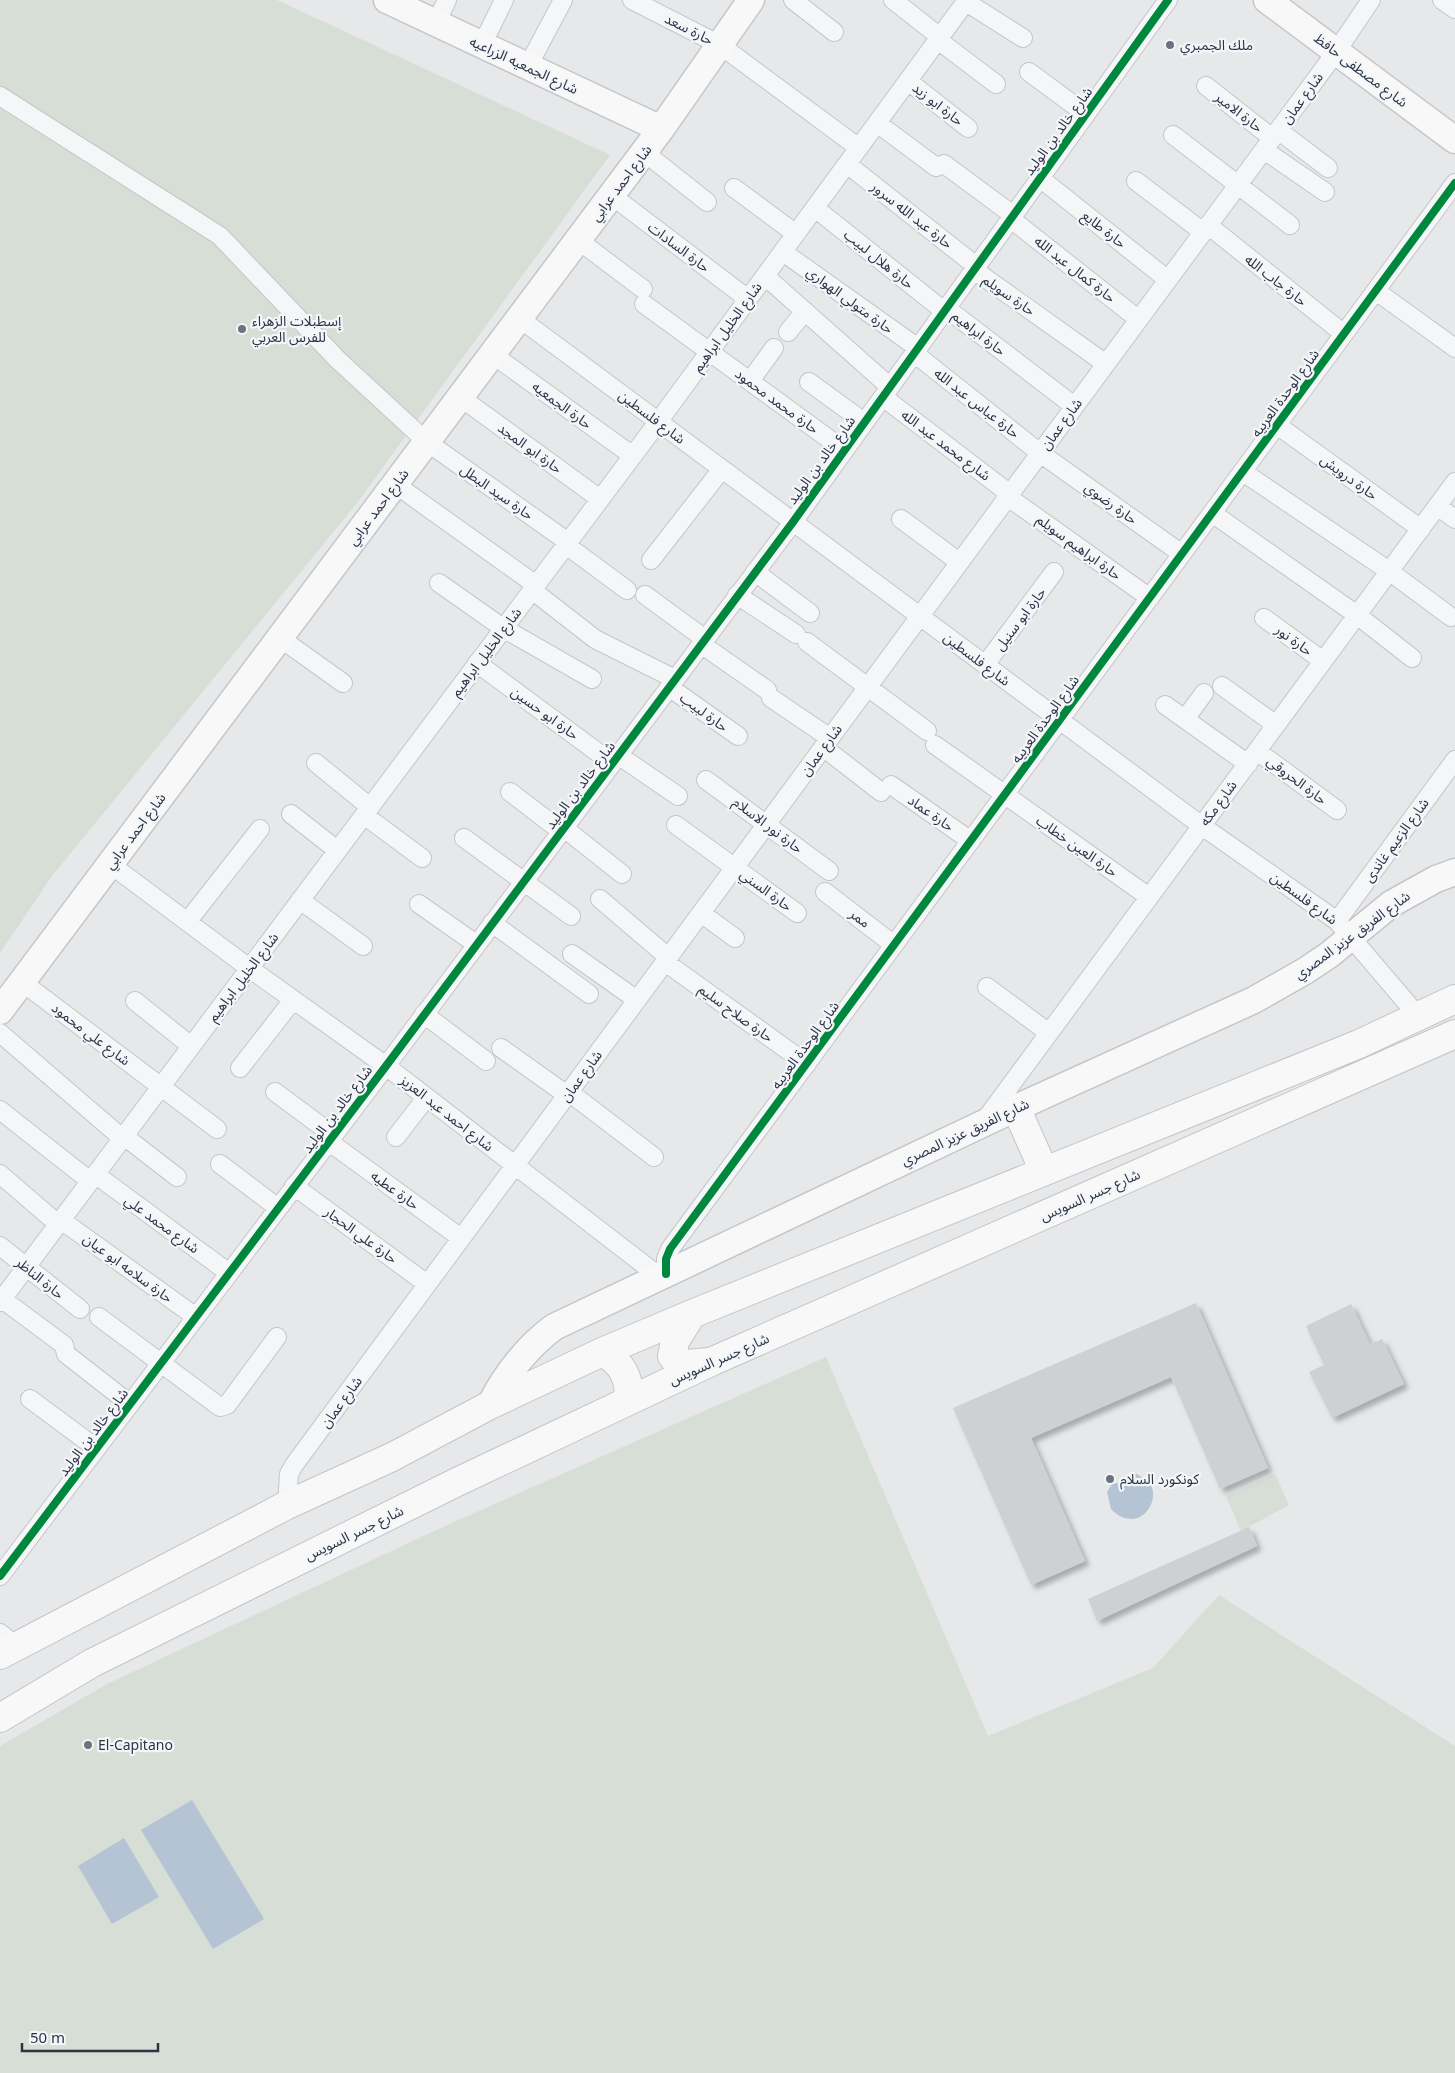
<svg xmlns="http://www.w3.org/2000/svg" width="1455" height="2073" font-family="'Noto Sans','Noto Sans Arabic',sans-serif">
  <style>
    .green { fill: #d6ded6 }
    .water { fill: #b4c4d5 }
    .building { fill: #ced0d3; filter: url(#shadow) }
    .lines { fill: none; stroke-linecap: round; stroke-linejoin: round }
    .street-casing { stroke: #c4c6c8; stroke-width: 20 }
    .secondary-casing { stroke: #c4c6c8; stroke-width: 29 }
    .primary-casing { stroke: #c2c5c8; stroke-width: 30 }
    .street { stroke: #f5f6f7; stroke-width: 18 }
    .secondary { stroke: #f8f8f8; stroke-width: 26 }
    .primary { stroke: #f8f8f8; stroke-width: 28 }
    .cycleway-casing { stroke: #f4f6f9; stroke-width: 11 }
    .cycleway { stroke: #00873e; stroke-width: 8 }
    .poi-dot { fill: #6c737f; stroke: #f4f6f9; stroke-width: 2 }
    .labels { text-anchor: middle; stroke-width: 4.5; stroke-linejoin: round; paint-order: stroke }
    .street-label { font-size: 14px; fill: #2b3445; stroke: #f4f6f9 }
    .poi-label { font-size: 14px; fill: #2b3445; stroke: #f4f6f9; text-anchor: start }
  </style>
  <defs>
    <filter id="shadow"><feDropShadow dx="4.5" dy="4.5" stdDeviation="2.5" flood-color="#0004"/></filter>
  </defs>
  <rect width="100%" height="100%" fill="#e6e8ea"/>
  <path class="green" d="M 0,0 L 277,0 L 610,155 L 357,503 L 52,876 L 0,953 Z
    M 826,1357 L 988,1736 L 1153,1668 L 1219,1595 L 1455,1746 L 1455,2073 L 0,2073 L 0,1746 L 107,1684 L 445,1526 Z
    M 1275,1474 L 1289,1505 L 1241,1531 L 1226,1496 Z"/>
  <path class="water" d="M 1135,1473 C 1140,1476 1148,1480 1151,1486 C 1158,1498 1147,1519 1132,1519 C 1123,1519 1117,1515 1111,1509 L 1107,1492 L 1112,1484 L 1125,1482 Z
    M 192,1800 L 264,1919 L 213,1949 L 141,1830 Z
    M 124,1838 L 159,1897 L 112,1924 L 78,1866 Z"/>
  <path class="building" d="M 1196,1303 L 1268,1468 L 1220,1489 L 1171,1377 L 1031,1438 L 1085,1561 L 1031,1585 L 953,1408 Z
    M 1351,1304 L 1370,1344 L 1382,1339 L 1404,1384 L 1332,1418 L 1309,1372 L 1324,1365 L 1306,1326 Z
    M 1249,1527 L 1257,1546 L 1097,1621 L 1088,1599 Z"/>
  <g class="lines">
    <g class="street-casing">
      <path id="street" d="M 632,0 L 720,45 L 859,148
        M 793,0 L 834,32
        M 893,0 L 940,37
        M 1442,0 L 1455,9
        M 966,2 L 1023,38
        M 436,23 L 447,0
        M 938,40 L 996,84
        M 482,45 L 504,0
        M 528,66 L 563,0
        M 1029,72 L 1086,114
        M 908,81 L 968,128
        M 1206,86 L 1272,138
        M 0,96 L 220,236 L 338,360 L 427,442 L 568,542
        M 877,123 L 936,167
        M 1278,130 L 1328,168
        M 1173,135 L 1290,225
        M 1264,150 L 1325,192
        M 644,152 L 707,202
        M 847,164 L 976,266
        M 944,164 L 1013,215
        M 1040,178 L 1168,280
        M 1136,181 L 1203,232
        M 734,188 L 796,234
        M 611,195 L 748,299
        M 815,208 L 944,311
        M 1011,219 L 1138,319
        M 1208,225 L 1344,334
        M 578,240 L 643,289
        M 783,252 L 918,348
        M 974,270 L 1106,364
        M 765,276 L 890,387
        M 1376,291 L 1455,348
        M 644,304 L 844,450
        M 946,308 L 1074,406
        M 519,318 L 1202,826 L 1337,921 L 1418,1016
        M 788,332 L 805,311
        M 914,353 L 1040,453 L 1182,554
        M 492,354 L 633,456
        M 750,381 L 774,348
        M 809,382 L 864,422
        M 460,397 L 600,499
        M 883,397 L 1010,494
        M 1277,425 L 1421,529
        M 1243,472 L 1389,571 L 1451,617
        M 395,484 L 536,585
        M 1008,497 L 1150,598
        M 1437,506 L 1455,519
        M 1212,513 L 1357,615 L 1412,658
        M 901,519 L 959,562
        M 566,545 L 627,590
        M 651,560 L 722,469
        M 755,572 L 810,613
        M 439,583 L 503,628 L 592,679
        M 532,590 L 595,639 L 675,679
        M 645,595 L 705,639
        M 737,595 L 796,634
        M 1264,618 L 1323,661
        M 280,638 L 343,683
        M 807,642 L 927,731
        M 701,644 L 767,690
        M 477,663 L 612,763
        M 985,665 L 1054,572
        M 1222,686 L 1276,725
        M 669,687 L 738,736
        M 771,698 L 830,738
        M 1165,705 L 1248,764
        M 1185,719 L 1204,693
        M 935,745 L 1149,897
        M 823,747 L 881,792
        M 1257,751 L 1337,810
        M 618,755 L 678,796
        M 316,763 L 370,807
        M 706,780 L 829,871
        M 891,785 L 971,841
        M 510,792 L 561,831
        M 291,814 L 337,850
        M 364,815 L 422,858
        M 676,825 L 797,913
        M 564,828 L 622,874
        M 464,838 L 571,916
        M 110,864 L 249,968 L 386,1066 L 660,1277
        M 825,892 L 894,945
        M 600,899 L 668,957
        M 300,900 L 363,946
        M 419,904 L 476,944
        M 701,913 L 735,938
        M 1337,921 L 1455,760
        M 187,922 L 260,829
        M 492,923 L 589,994
        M 572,954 L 637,1000
        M 665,962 L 807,1064
        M 22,982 L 217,1129
        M 987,987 L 1049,1033
        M 135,1001 L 191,1046
        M 424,1014 L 486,1061
        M 0,1033 L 122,1138
        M 501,1048 L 567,1095
        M 240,1068 L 293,1000
        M 275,1092 L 333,1135
        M 569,1092 L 654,1157
        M 0,1110 L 90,1181
        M 985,1120 L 1455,482
        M 124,1136 L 177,1177
        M 396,1137 L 426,1098
        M 328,1141 L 461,1238
        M 220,1164 L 278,1208
        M 0,1174 L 58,1224
        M 95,1174 L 229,1273
        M 294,1186 L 427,1284
        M 61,1220 L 196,1317
        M 0,1246 L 80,1309
        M 666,1274 L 666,1259 L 670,1249 L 1455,183
        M 2,1299 L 64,1345 L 66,1354 L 130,1404
        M 0,1302 L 658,422 L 967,0
        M 99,1317 L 220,1407 L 227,1405 L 277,1337
        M 30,1399 L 96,1448
        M 287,1505 L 289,1474 L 294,1465 L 1336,52 L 1371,0
        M 0,1576 L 386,1066 L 793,522 L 1168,0
        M 0,1633 L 16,1646"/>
    </g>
    <g class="secondary-casing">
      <path id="secondary" d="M 387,0 L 661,129
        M 1267,0 L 1455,140
        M 0,1011 L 661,129 L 751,0
        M 490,1405 C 506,1374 526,1348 554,1327 L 1016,1108 L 1254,1000 L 1305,971 L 1329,955 L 1391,904 L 1436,879 L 1455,872"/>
    </g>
    <g class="primary-casing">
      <path id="primary" d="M 1016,1108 L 1044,1171
        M 692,1314 L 675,1341 L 672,1356 L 676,1361 L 687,1364 L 709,1362
        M 602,1352 C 622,1362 631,1379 628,1401
        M 0,1655 L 287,1505 L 392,1457 L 490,1405 L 602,1352 L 692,1314 L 1359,1044 L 1455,999
        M 0,1718 L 92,1663 L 457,1482 L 713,1361 L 1455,1034"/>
    </g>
    <use href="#street" class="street"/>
    <use href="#secondary" class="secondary"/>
    <use href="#primary" class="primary"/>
    <g class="cycleway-casing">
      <path id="cycleway" d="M 666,1274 L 666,1259 L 670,1249 L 1455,183
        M 0,1576 L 386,1066 L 793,522 L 1168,0"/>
    </g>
    <use href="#cycleway" class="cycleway"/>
  </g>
  <g class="poi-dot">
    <circle cx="1170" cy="45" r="5"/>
    <circle cx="242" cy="329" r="5"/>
    <circle cx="1110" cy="1479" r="5"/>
    <circle cx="88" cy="1745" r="5"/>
  </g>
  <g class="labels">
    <g class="street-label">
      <text transform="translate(689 29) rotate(27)" y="5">حارة سعد</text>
      <text transform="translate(524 65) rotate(25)" y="5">شارع الجمعيه الزراعيه</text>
      <text transform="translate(1361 70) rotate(37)" y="5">شارع مصطفى حافظ</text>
      <text transform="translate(1302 98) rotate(-54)" y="5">شارع عمان</text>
      <text transform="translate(938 104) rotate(38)" y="5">حارة ابو زيد</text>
      <text transform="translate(1239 112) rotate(38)" y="5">حارة الامير</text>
      <text transform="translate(1058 131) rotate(-54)" y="5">شارع خالد بن الوليد</text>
      <text transform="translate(621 183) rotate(-53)" y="5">شارع احمد عرابي</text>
      <text transform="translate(912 215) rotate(38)" y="5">حارة عبد الله سرور</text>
      <text transform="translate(1104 229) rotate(38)" y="5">حارة طايع</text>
      <text transform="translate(679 247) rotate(37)" y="5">حارة السادات</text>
      <text transform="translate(879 259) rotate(39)" y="5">حارة هلال لبيب</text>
      <text transform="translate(1075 269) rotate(38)" y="5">حارة كمال عبد الله</text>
      <text transform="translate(1276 280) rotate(38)" y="5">حارة جاب الله</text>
      <text transform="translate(1009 295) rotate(35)" y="5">حارة سويلم</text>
      <text transform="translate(850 300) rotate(36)" y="5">حارة متولي الهواري</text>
      <text transform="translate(727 327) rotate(-54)" y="5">شارع الخليل ابراهيم</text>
      <text transform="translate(979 333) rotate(38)" y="5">حارة ابراهيم</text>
      <text transform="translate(1285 393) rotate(-54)" y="5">شارع الوحدة العربيه</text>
      <text transform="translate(777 401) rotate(36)" y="5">حارة محمد محمود</text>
      <text transform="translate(977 403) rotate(38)" y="5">حارة عباس عبد الله</text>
      <text transform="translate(562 405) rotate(36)" y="5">حارة الجمعيه</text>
      <text transform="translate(652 417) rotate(37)" y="5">شارع فلسطين</text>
      <text transform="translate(1061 424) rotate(-54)" y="5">شارع عمان</text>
      <text transform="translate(946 445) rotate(37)" y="5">شارع محمد عبد الله</text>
      <text transform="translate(530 448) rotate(36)" y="5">حارة ابو المجد</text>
      <text transform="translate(821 460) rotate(-54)" y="5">شارع خالد بن الوليد</text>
      <text transform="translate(1349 477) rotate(36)" y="5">حارة درويش</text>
      <text transform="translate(497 492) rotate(35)" y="5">حارة سيد البطل</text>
      <text transform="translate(1111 503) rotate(36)" y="5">حارة رضوي</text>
      <text transform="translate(378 507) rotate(-53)" y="5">شارع احمد عرابي</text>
      <text transform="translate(1079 547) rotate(36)" y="5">حارة ابراهيم سويلم</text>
      <text transform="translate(1020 619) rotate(-53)" y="5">حارة ابو سنيل</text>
      <text transform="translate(1294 640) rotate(36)" y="5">حارة نور</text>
      <text transform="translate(486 652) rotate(-53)" y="5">شارع الخليل ابراهيم</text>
      <text transform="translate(977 659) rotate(37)" y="5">شارع فلسطين</text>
      <text transform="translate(704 712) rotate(36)" y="5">حارة لبيب</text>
      <text transform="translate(545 713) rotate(36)" y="5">حارة ابو حسين</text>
      <text transform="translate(1045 719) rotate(-54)" y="5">شارع الوحدة العربيه</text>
      <text transform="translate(821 750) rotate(-54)" y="5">شارع عمان</text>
      <text transform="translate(1297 780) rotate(37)" y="5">حارة الحروقي</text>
      <text transform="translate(580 785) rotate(-53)" y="5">شارع خالد بن الوليد</text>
      <text transform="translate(1218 803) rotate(-54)" y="5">شارع مكه</text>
      <text transform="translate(931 813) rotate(35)" y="5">حارة عماد</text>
      <text transform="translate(768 825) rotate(37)" y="5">حارة نور الاسلام</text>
      <text transform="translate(135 831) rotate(-53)" y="5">شارع احمد عرابي</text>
      <text transform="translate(1396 840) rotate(-54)" y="5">شارع الزعيم غاندى</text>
      <text transform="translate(1077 846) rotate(35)" y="5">حارة العين خطاب</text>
      <text transform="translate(766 890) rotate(36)" y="5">حارة السني</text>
      <text transform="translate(1304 898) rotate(36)" y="5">شارع فلسطين</text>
      <text transform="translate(860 918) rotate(37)" y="5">ممر</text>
      <text transform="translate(1352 935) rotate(-36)" y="5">شارع الفريق عزيز المصري</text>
      <text transform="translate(243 977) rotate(-53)" y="5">شارع الخليل ابراهيم</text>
      <text transform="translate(736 1013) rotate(36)" y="5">حارة صلاح سليم</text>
      <text transform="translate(91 1034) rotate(37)" y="5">شارع علي محمود</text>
      <text transform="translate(805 1045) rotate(-54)" y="5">شارع الوحدة العربيه</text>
      <text transform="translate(581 1076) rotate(-54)" y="5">شارع عمان</text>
      <text transform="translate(337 1109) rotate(-53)" y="5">شارع خالد بن الوليد</text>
      <text transform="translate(447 1113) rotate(38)" y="5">شارع احمد عبد العزيز</text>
      <text transform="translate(965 1132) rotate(-25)" y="5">شارع الفريق عزيز المصري</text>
      <text transform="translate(395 1190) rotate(36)" y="5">حارة عطيه</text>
      <text transform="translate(1090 1195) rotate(-24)" y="5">شارع جسر السويس</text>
      <text transform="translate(162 1224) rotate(36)" y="5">شارع محمد علي</text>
      <text transform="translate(361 1235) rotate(36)" y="5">حارة علي الحجار</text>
      <text transform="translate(128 1268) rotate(36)" y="5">حارة سلامه ابو عيان</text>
      <text transform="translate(40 1278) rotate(39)" y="5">حارة الناظر</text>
      <text transform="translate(719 1359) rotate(-24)" y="5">شارع جسر السويس</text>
      <text transform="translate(341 1402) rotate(-54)" y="5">شارع عمان</text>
      <text transform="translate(93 1432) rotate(-53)" y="5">شارع خالد بن الوليد</text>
      <text transform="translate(354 1533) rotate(-26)" y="5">شارع جسر السويس</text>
    </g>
    <g class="poi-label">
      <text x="1180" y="50">ملك الجمبري</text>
      <text x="252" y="326">إسطبلات الزهراء<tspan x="252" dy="16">للفرس العربي</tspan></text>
      <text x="1120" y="1484">كونكورد السلام</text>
      <text x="98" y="1750">El-Capitano</text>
    </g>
  </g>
  <path d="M22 2043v8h136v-8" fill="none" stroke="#2b3445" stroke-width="2.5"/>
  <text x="30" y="2043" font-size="15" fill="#2b3445" stroke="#f4f6f9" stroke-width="4" paint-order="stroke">50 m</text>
</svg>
